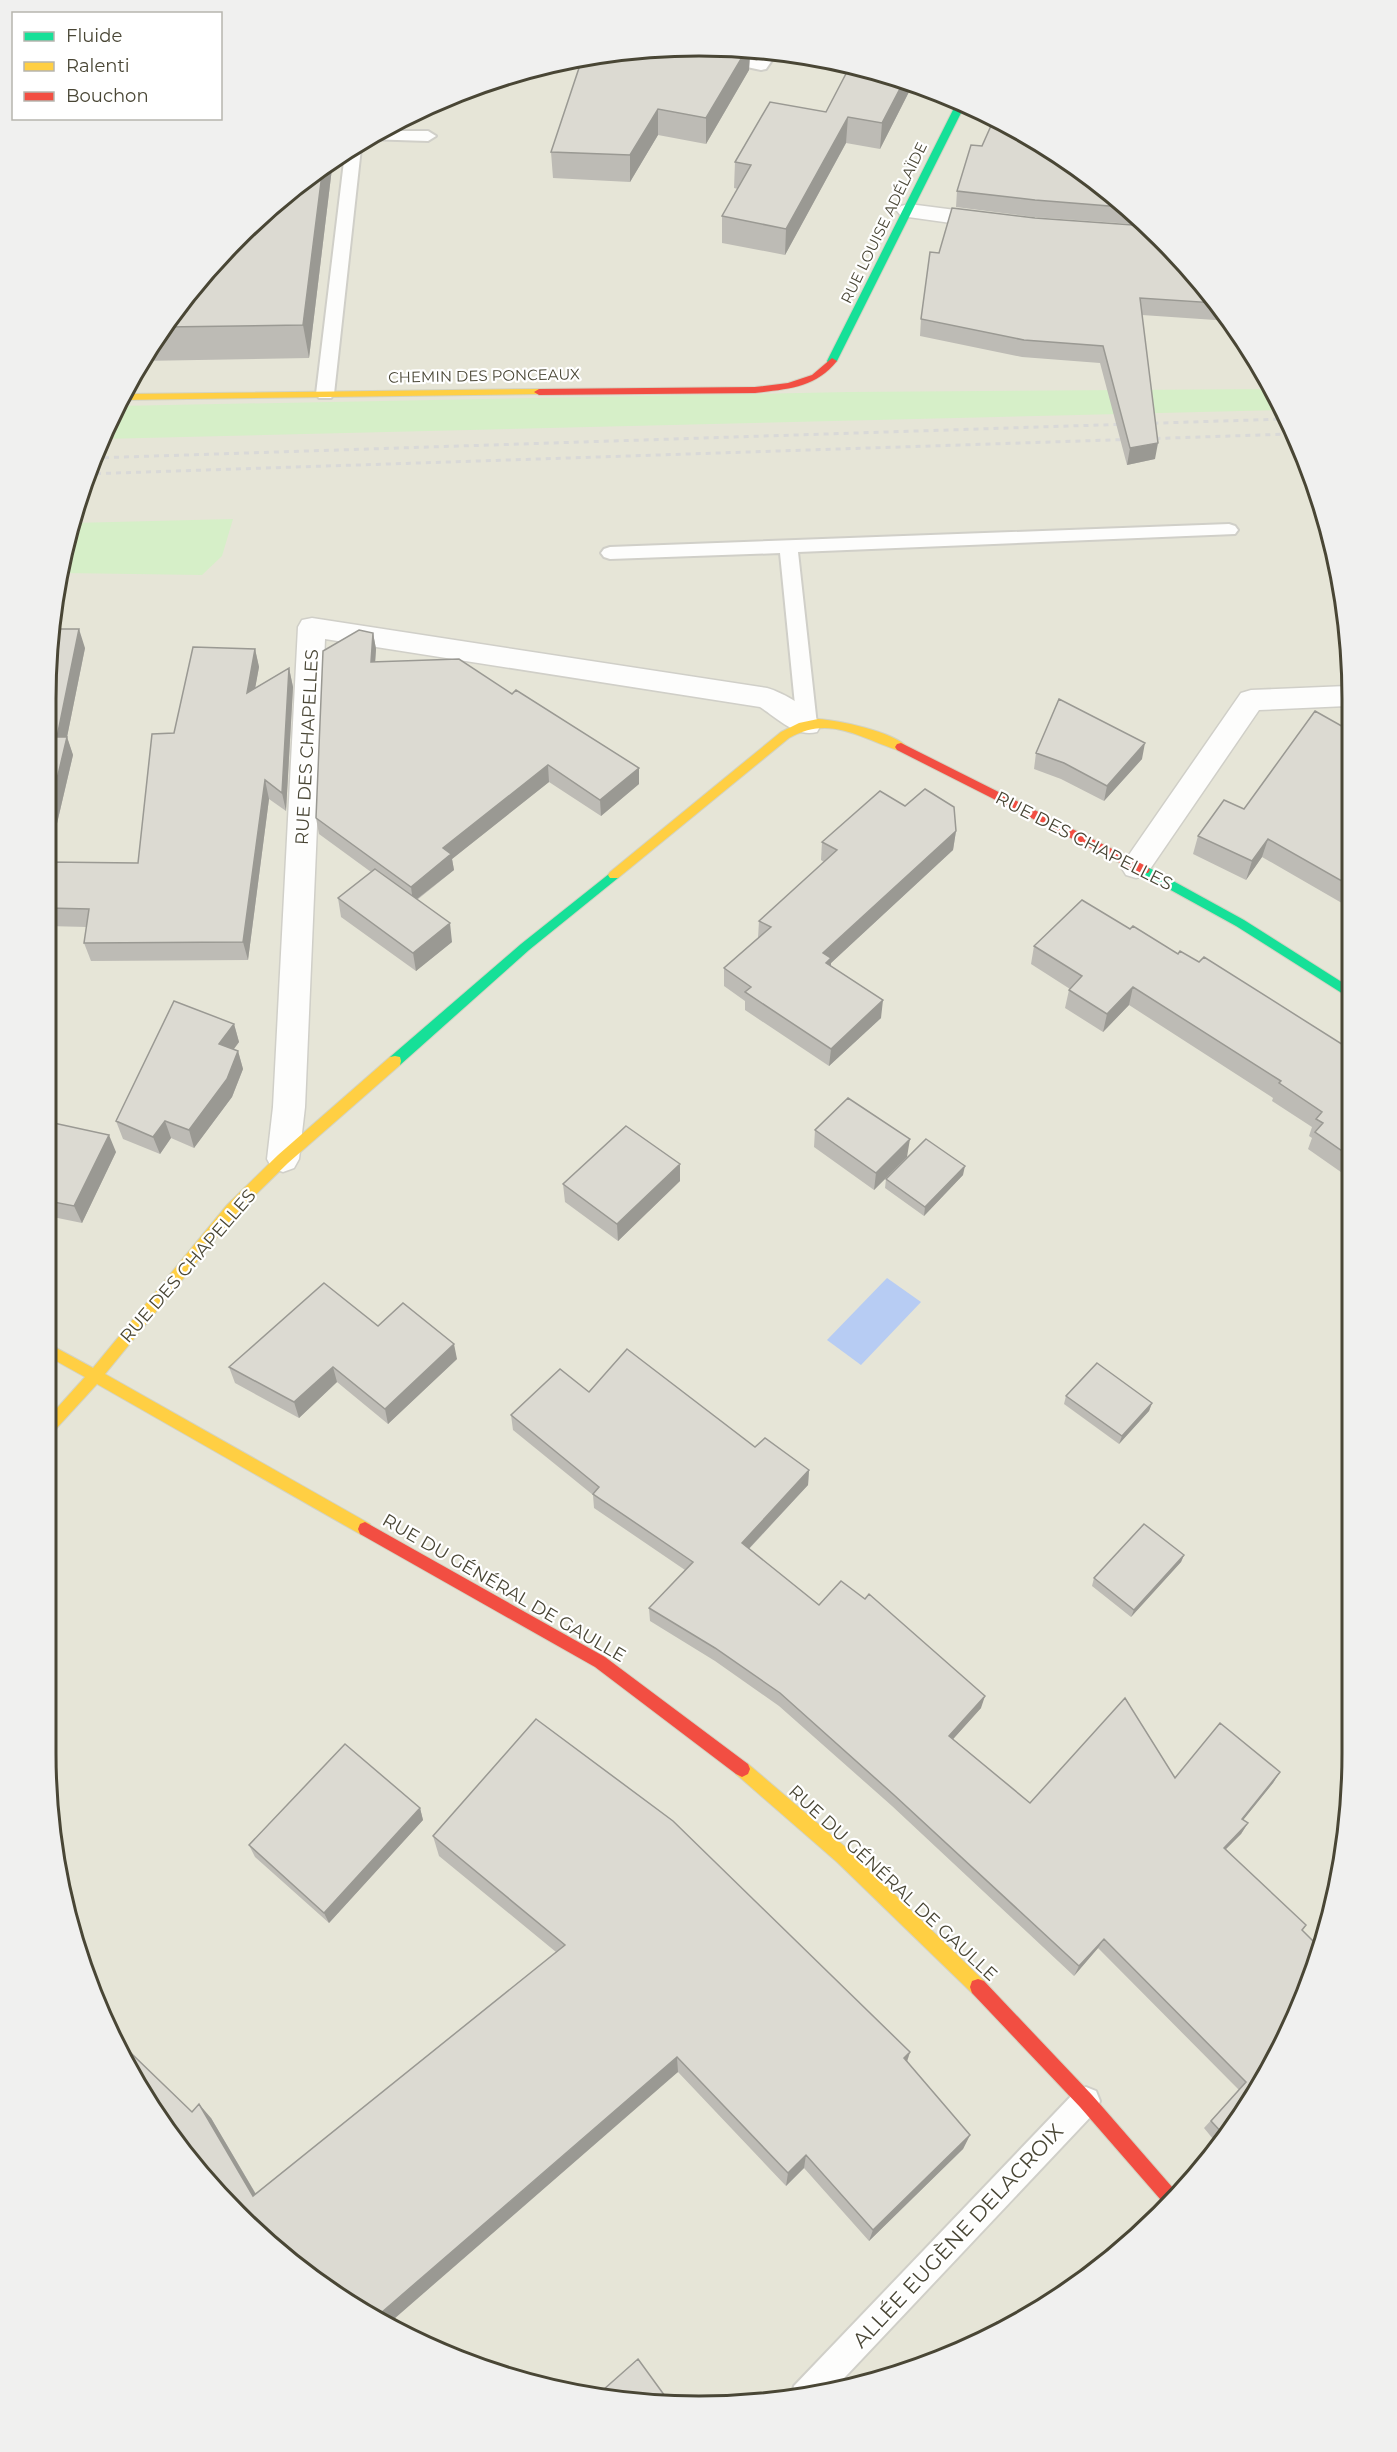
<svg xmlns="http://www.w3.org/2000/svg" width="1397" height="2452" font-family="Montserrat,sans-serif">
  <style>
    .residential { fill: #e6e5d7 }
    .green { fill: #d6efc8 }
    .water { fill: #b7ccf3 }
    .lines { fill: none; stroke-linecap: round; stroke-linejoin: round }
    .lane-casing { stroke: #d0cfc8; stroke-width: 4 }
    .street-casing { stroke: #d0cfc8; stroke-width: 3 }
    .fast-casing { stroke: #d3d3c2; stroke-width: 2 }
    .slow-casing { stroke: #d3d3c2; stroke-width: 2 }
    .jam-casing { stroke: #d3d3c2; stroke-width: 2 }
    .lane { fill: #fdfdfc; fill-rule: evenodd }
    .street { fill: #fdfdfc; fill-rule: evenodd }
    .fast { fill: #16e098; fill-rule: evenodd }
    .slow { fill: #ffcf43; fill-rule: evenodd }
    .jam { fill: #f24e42; fill-rule: evenodd }
    .rail { stroke: #d9d9d8; stroke-width: 3; stroke-dasharray: 5 5; stroke-linecap: butt }
    .wall { fill: #bdbbb5 }
    .shaded-wall { fill: #9a9993 }
    .building { fill: #dcdad2; stroke: #9a9993; stroke-width: 1.5 }
    .labels { text-anchor: middle; stroke-width: 4.5; stroke-linejoin: round; paint-order: stroke }
    .far-street-label { font-size: 15px; fill: #494635; stroke: #fff }
    .street-label { font-size: 18px; fill: #494635; stroke: #fff }
    .near-street-label { font-size: 21px; fill: #494635; stroke: #fff }
    .rim { fill: none; stroke: #494635; stroke-width: 3 }
  </style>
  <rect width="100%" height="100%" fill="#f2f1ea"/>
  <path class="residential" d="M 656,46 L 784,51 L 909,80 L 1026,133 L 1160,236 L 1242,336 L 1317,488 L 1346,614 L 1351,1796 L 1317,1963 L 1264,2081 L 1190,2184 L 1129,2245 L 1026,2319 L 948,2357 L 826,2394 L 741,2406 L 614,2401 L 529,2385 L 410,2340 L 335,2297 L 113,2043 L 80,1963 L 51,1839 L 46,656 L 80,489 L 133,371 L 207,267 L 301,180 L 410,112 L 530,67 Z"/>
  <path class="green" d="M 1268,389 L 1279,410 L 102,439 L 117,406 L 849,392 Z
    M 233,519 L 222,556 L 202,575 L 63,573 L 73,523 Z"/>
  <path class="water" d="M 887,1278 L 921,1302 L 861,1365 L 827,1340 Z"/>
  <g class="lines">
    <g class="lane-casing">
      <path id="lane" d="M 765,50 L 779,50 L 766,69 L 761,70 L 714,60 L 712,57 L 719,53 L 757,61 Z
        M 379,131 L 428,131 L 436,136 L 428,141 L 366,139 Z
        M 358,145 L 361,148 L 334,394 L 331,398 L 319,398 L 316,394 L 345,153 Z
        M 1229,524 L 1235,526 L 1238,530 L 1235,534 L 798,552 L 817,725 L 814,730 L 807,732 L 800,730 L 797,725 L 780,553 L 610,559 L 604,557 L 601,553 L 604,549 L 610,547 Z
        M 1086,2087 L 1096,2091 L 1100,2101 L 1096,2111 L 829,2394 L 791,2399 L 794,2386 L 1076,2091 Z"/>
    </g>
    <g class="street-casing">
      <path id="street" d="M 909,204 L 994,215 L 1002,217 L 1006,222 L 1002,227 L 994,229 L 901,216 L 897,211 L 901,206 Z
        M 312,618 L 767,688 C 784,693 812,709 821,725 L 817,732 C 796,738 777,718 760,707 L 325,639 L 305,1107 L 299,1159 L 294,1168 L 283,1172 L 272,1168 L 267,1159 L 273,1107 L 298,627 L 302,620 Z
        M 1347,686 L 1347,706 L 1259,710 L 1146,875 L 1136,878 L 1126,875 L 1121,867 L 1126,859 L 1241,693 L 1251,690 Z"/>
    </g>
    <g class="fast-casing">
      <path id="fast" d="M 957,102 L 965,105 L 837,361 L 832,364 L 828,363 L 827,361 Z
        M 1144,865 L 1244,920 L 1348,986 L 1348,997 L 1236,926 L 1140,873 L 1138,870 Z
        M 614,870 L 618,872 L 620,875 L 618,878 L 529,950 L 400,1065 L 390,1065 L 389,1061 L 390,1057 L 521,944 Z"/>
    </g>
    <g class="slow-casing">
      <path id="slow" d="M 539,389 L 543,390 L 543,394 L 120,400 L 123,394 Z
        M 818,719 C 838,720 894,732 907,747 L 901,751 C 861,739 831,714 789,738 L 618,878 L 610,878 L 608,875 L 610,872 L 781,732 L 799,723 Z
        M 395,1056 L 400,1057 L 401,1061 L 400,1065 L 288,1163 L 237,1213 L 105,1374 L 370,1524 L 372,1529 L 370,1534 L 365,1536 L 360,1534 L 97,1384 L 54,1431 L 49,1433 L 49,1417 L 85,1377 L 49,1357 L 49,1344 L 93,1368 L 227,1205 L 278,1155 L 390,1057 Z
        M 742,1761 L 748,1764 L 849,1850 L 984,1981 L 986,1987 L 984,1993 L 978,1995 L 972,1993 L 837,1862 L 736,1774 L 734,1769 L 736,1764 Z"/>
    </g>
    <g class="jam-casing">
      <path id="jam" d="M 832,358 L 837,361 C 815,388 788,389 755,393 L 539,395 L 534,392 L 539,389 L 755,387 L 788,383 L 812,375 Z
        M 901,743 L 1148,867 L 1150,870 L 1148,873 L 1140,873 L 897,750 L 895,747 L 897,744 Z
        M 365,1522 L 605,1657 L 748,1764 L 750,1769 L 748,1774 L 742,1777 L 736,1774 L 595,1667 L 360,1534 L 358,1529 L 360,1524 Z
        M 978,1979 L 984,1981 L 1092,2095 L 1179,2195 L 1167,2207 L 1080,2107 L 972,1993 L 970,1987 L 972,1981 Z"/>
    </g>
    <use href="#lane" class="lane"/>
    <use href="#street" class="street"/>
    <use href="#fast" class="fast"/>
    <use href="#slow" class="slow"/>
    <use href="#jam" class="jam"/>
    <path class="rail" d="M 94,458 L 1283,419
      M 86,474 L 1291,434"/>
  </g>
  <path class="wall" d="M 656,46 L 761,50 L 756,59 L 750,57 L 749,70 L 706,144 L 658,135 L 630,182 L 553,178 L 551,152 Z
    M 909,80 L 914,82 L 880,149 L 846,143 L 785,255 L 722,243 L 722,216 L 738,189 L 734,188 L 735,162 L 826,112 Z
    M 1026,133 L 1146,225 L 1033,217 L 956,207 L 957,191 L 982,146 Z
    M 333,160 L 309,358 L 140,361 L 207,267 L 301,180 Z
    M 1035,218 L 1160,236 L 1230,321 L 1142,315 L 1155,459 L 1127,465 L 1100,363 L 1022,357 L 920,336 L 921,319 L 939,253 Z
    M 373,633 L 376,649 L 375,662 L 512,694 L 639,768 L 639,784 L 601,816 L 549,782 L 452,859 L 454,870 L 417,900 L 452,942 L 416,971 L 341,917 L 338,898 L 371,872 L 319,834 L 316,818 Z
    M 85,648 L 67,737 L 73,755 L 48,862 L 138,863 L 174,733 L 255,649 L 259,667 L 255,688 L 289,668 L 293,687 L 286,811 L 269,799 L 248,960 L 91,961 L 84,943 L 87,927 L 47,926 L 46,656 Z
    M 1347,729 L 1347,906 L 1262,857 L 1246,880 L 1193,854 L 1198,836 L 1244,809 Z
    M 1036,753 L 1142,759 L 1104,801 L 1061,779 L 1034,769 Z
    M 905,806 L 956,831 L 953,850 L 831,963 L 831,966 L 881,1018 L 829,1066 L 745,1010 L 745,1001 L 724,986 L 724,968 L 758,938 L 759,921 L 824,862 L 821,860 L 822,842 Z
    M 1130,929 L 1178,954 L 1348,1048 L 1348,1177 L 1308,1149 L 1312,1138 L 1309,1136 L 1312,1127 L 1272,1101 L 1273,1098 L 1129,1005 L 1103,1032 L 1065,1008 L 1069,990 L 1070,989 L 1031,964 L 1034,946 Z
    M 234,1024 L 239,1042 L 234,1049 L 238,1051 L 243,1069 L 232,1097 L 194,1148 L 171,1138 L 160,1154 L 123,1139 L 116,1121 Z
    M 48,1124 L 116,1152 L 82,1223 L 48,1216 Z
    M 815,1130 L 907,1157 L 874,1190 L 814,1147 Z
    M 963,1175 L 924,1216 L 885,1188 L 886,1179 Z
    M 680,1181 L 618,1241 L 565,1202 L 563,1184 Z
    M 378,1326 L 457,1359 L 388,1424 L 337,1382 L 299,1418 L 235,1383 L 229,1367 Z
    M 589,1392 L 755,1447 L 809,1470 L 808,1485 L 749,1549 L 819,1605 L 981,1708 L 953,1739 L 1030,1803 L 1175,1778 L 1280,1772 L 1273,1783 L 1243,1820 L 1248,1823 L 1241,1834 L 1226,1849 L 1302,1930 L 1273,2052 L 1264,2081 L 1218,2145 L 1204,2128 L 1239,2090 L 1098,1948 L 1074,1976 L 892,1806 L 779,1706 L 715,1661 L 650,1621 L 649,1608 L 685,1570 L 594,1508 L 593,1495 L 513,1430 L 511,1415 Z
    M 1066,1396 L 1152,1403 L 1149,1411 L 1119,1444 L 1064,1404 Z
    M 1184,1555 L 1181,1562 L 1131,1617 L 1092,1586 L 1094,1578 Z
    M 420,1808 L 423,1820 L 329,1923 L 255,1857 L 249,1845 Z
    M 433,1836 L 910,2052 L 907,2062 L 970,2135 L 963,2149 L 869,2241 L 804,2168 L 786,2186 L 678,2072 L 335,2297 L 192,2112 L 211,2118 L 256,2194 L 556,1952 L 439,1856 Z"/>
  <path class="shaded-wall" d="M 747,49 L 750,50 L 749,70 L 706,144 L 706,118 Z
    M 756,50 L 761,50 L 756,59 Z
    M 905,79 L 914,82 L 880,149 L 882,123 Z
    M 658,109 L 658,135 L 630,182 L 630,155 Z
    M 848,117 L 846,143 L 785,255 L 786,229 Z
    M 333,160 L 309,358 L 303,325 L 323,166 Z
    M 1158,443 L 1155,459 L 1127,465 L 1130,448 Z
    M 79,629 L 85,648 L 67,737 L 73,755 L 47,866 L 47,821 L 57,737 Z
    M 373,633 L 376,649 L 374,679 L 371,662 Z
    M 255,649 L 259,667 L 251,711 L 247,693 Z
    M 289,668 L 293,687 L 286,811 L 282,793 Z
    M 1145,743 L 1142,759 L 1104,801 L 1107,786 Z
    M 548,765 L 549,782 L 452,859 L 454,870 L 413,902 L 411,887 L 443,848 Z
    M 639,768 L 639,784 L 601,816 L 600,800 Z
    M 265,780 L 269,799 L 248,960 L 243,942 Z
    M 956,831 L 953,850 L 831,963 L 830,976 L 823,953 Z
    M 1268,839 L 1262,857 L 1246,880 L 1252,861 Z
    M 450,923 L 452,942 L 416,971 L 413,953 Z
    M 1133,987 L 1129,1005 L 1103,1032 L 1107,1014 Z
    M 883,1000 L 881,1018 L 829,1066 L 831,1049 Z
    M 234,1024 L 239,1042 L 224,1062 L 219,1044 Z
    M 238,1051 L 243,1069 L 232,1097 L 194,1148 L 189,1130 Z
    M 165,1121 L 171,1138 L 160,1154 L 153,1137 Z
    M 109,1135 L 116,1152 L 82,1223 L 74,1206 Z
    M 910,1139 L 907,1157 L 874,1190 L 876,1173 Z
    M 680,1164 L 680,1181 L 618,1241 L 617,1224 Z
    M 965,1166 L 963,1175 L 924,1216 L 925,1207 Z
    M 454,1344 L 457,1359 L 388,1424 L 385,1409 Z
    M 333,1367 L 337,1382 L 299,1418 L 294,1402 Z
    M 1152,1403 L 1149,1411 L 1119,1444 L 1122,1436 Z
    M 809,1470 L 808,1485 L 741,1557 L 742,1543 Z
    M 1184,1555 L 1181,1562 L 1131,1617 L 1134,1610 Z
    M 985,1696 L 981,1708 L 946,1747 L 949,1736 Z
    M 1280,1772 L 1273,1783 L 1235,1830 L 1242,1819 Z
    M 420,1808 L 423,1820 L 329,1923 L 324,1913 Z
    M 1248,1823 L 1241,1834 L 1217,1858 L 1224,1848 Z
    M 1104,1939 L 1098,1948 L 1074,1976 L 1079,1966 Z
    M 910,2052 L 905,2067 L 904,2058 Z
    M 677,2057 L 678,2072 L 386,2326 L 374,2319 Z
    M 199,2104 L 211,2118 L 264,2208 L 253,2196 Z
    M 970,2135 L 963,2149 L 869,2241 L 873,2230 Z
    M 806,2155 L 804,2168 L 786,2186 L 788,2173 Z"/>
  <path class="building" d="M 656,46 L 747,49 L 706,118 L 658,109 L 630,155 L 551,152 L 582,59 Z
    M 850,66 L 905,79 L 882,123 L 848,117 L 786,229 L 722,216 L 751,165 L 735,162 L 770,102 L 826,112 Z
    M 994,119 L 1026,133 L 1122,207 L 1035,200 L 957,191 L 971,145 L 982,146 Z
    M 323,166 L 303,325 L 165,327 L 207,267 L 301,180 Z
    M 952,208 L 1035,218 L 1147,226 L 1160,236 L 1215,303 L 1140,298 L 1158,443 L 1130,448 L 1103,346 L 1024,340 L 921,319 L 930,252 L 939,253 Z
    M 52,629 L 79,629 L 57,737 L 67,737 L 47,821 L 46,656 Z
    M 359,630 L 373,633 L 371,662 L 459,659 L 512,694 L 516,690 L 639,768 L 600,800 L 548,765 L 443,848 L 451,854 L 411,887 L 316,818 L 323,651 Z
    M 193,647 L 255,649 L 247,693 L 289,668 L 282,793 L 265,780 L 243,942 L 84,943 L 89,909 L 47,908 L 47,862 L 138,863 L 152,734 L 174,733 Z
    M 1059,699 L 1145,743 L 1107,786 L 1064,763 L 1036,753 Z
    M 1315,711 L 1347,729 L 1347,884 L 1268,839 L 1252,861 L 1198,836 L 1224,800 L 1244,809 Z
    M 925,789 L 954,807 L 956,831 L 823,953 L 831,958 L 826,963 L 883,1000 L 831,1049 L 745,992 L 751,987 L 724,968 L 771,927 L 759,921 L 837,850 L 822,842 L 880,791 L 905,806 Z
    M 375,869 L 450,923 L 413,953 L 338,898 Z
    M 1082,900 L 1130,929 L 1133,926 L 1178,954 L 1180,951 L 1199,962 L 1204,957 L 1348,1048 L 1348,1155 L 1315,1132 L 1323,1123 L 1316,1119 L 1322,1112 L 1279,1083 L 1281,1081 L 1133,987 L 1107,1014 L 1069,990 L 1082,976 L 1034,946 Z
    M 174,1001 L 234,1024 L 219,1044 L 238,1051 L 227,1079 L 189,1130 L 165,1121 L 153,1137 L 116,1121 Z
    M 848,1098 L 910,1139 L 876,1173 L 815,1130 Z
    M 49,1122 L 109,1135 L 74,1206 L 48,1201 L 48,1124 Z
    M 626,1126 L 680,1164 L 617,1224 L 563,1184 Z
    M 926,1139 L 965,1166 L 925,1207 L 886,1179 Z
    M 324,1283 L 378,1326 L 403,1303 L 454,1344 L 385,1409 L 333,1367 L 294,1402 L 229,1367 Z
    M 627,1349 L 755,1447 L 765,1438 L 809,1470 L 742,1543 L 819,1605 L 841,1581 L 865,1599 L 869,1594 L 985,1696 L 949,1736 L 1030,1803 L 1125,1698 L 1175,1778 L 1220,1723 L 1280,1772 L 1242,1819 L 1248,1823 L 1224,1848 L 1306,1925 L 1302,1930 L 1320,1948 L 1317,1963 L 1281,2043 L 1273,2052 L 1276,2055 L 1264,2081 L 1225,2136 L 1211,2121 L 1246,2082 L 1104,1939 L 1079,1966 L 894,1795 L 780,1693 L 715,1648 L 649,1608 L 693,1562 L 593,1494 L 599,1487 L 511,1415 L 560,1369 L 589,1392 Z
    M 1097,1363 L 1152,1403 L 1122,1436 L 1066,1396 Z
    M 1144,1524 L 1184,1555 L 1134,1610 L 1094,1578 Z
    M 536,1719 L 673,1821 L 910,2052 L 904,2058 L 970,2135 L 873,2230 L 806,2155 L 788,2173 L 677,2057 L 374,2319 L 335,2297 L 237,2216 L 180,2151 L 113,2043 L 107,2030 L 192,2112 L 199,2104 L 253,2196 L 565,1945 L 433,1836 Z
    M 345,1744 L 420,1808 L 324,1913 L 249,1845 Z
    M 997,2322 L 1004,2330 L 977,2343 Z
    M 638,2359 L 670,2403 L 614,2401 L 594,2398 Z"/>
  <g class="labels">
    <g class="far-street-label">
      <text transform="translate(884 223) rotate(-64)" y="5">RUE LOUISE ADÉLAÏDE</text>
      <text transform="translate(484 376) rotate(-1)" y="5">CHEMIN DES PONCEAUX</text>
    </g>
    <g class="street-label">
      <text transform="translate(307 747) rotate(-87)" y="6">RUE DES CHAPELLES</text>
      <text transform="translate(1084 841) rotate(27)" y="6">RUE DES CHAPELLES</text>
      <text transform="translate(188 1266) rotate(-49)" y="6">RUE DES CHAPELLES</text>
      <text transform="translate(504 1588) rotate(30)" y="6">RUE DU GÉNÉRAL DE GAULLE</text>
      <text transform="translate(893 1883) rotate(43)" y="6">RUE DU GÉNÉRAL DE GAULLE</text>
    </g>
    <g class="near-street-label">
      <text transform="translate(958 2236) rotate(-47)" y="7">ALLÉE EUGÈNE DELACROIX</text>
    </g>
  </g>
  <path d="M0 0H1397V2452H0ZM699 56H699A643 643 0 0 1 1342 699V1753A643 643 0 0 1 699 2396H699A643 643 0 0 1 56 1753V699A643 643 0 0 1 699 56Z" fill="#f0f0ef" fill-rule="evenodd"/>
  <path class="rim" d="M699 56H699A643 643 0 0 1 1342 699V1753A643 643 0 0 1 699 2396H699A643 643 0 0 1 56 1753V699A643 643 0 0 1 699 56Z"/>
  <rect x="12" y="12" width="210" height="108" fill="#ffffff" stroke="#b6b5ae" stroke-width="1.5"/>
  <rect x="24" y="32" width="30" height="9" fill="#16e098" stroke="#b6b5ae" stroke-width="1.5"/>
  <text x="66" y="42" font-size="18" fill="#494635">Fluide</text>
  <rect x="24" y="62" width="30" height="9" fill="#ffcf43" stroke="#b6b5ae" stroke-width="1.5"/>
  <text x="66" y="72" font-size="18" fill="#494635">Ralenti</text>
  <rect x="24" y="92" width="30" height="9" fill="#f24e42" stroke="#b6b5ae" stroke-width="1.5"/>
  <text x="66" y="102" font-size="18" fill="#494635">Bouchon</text>
</svg>
